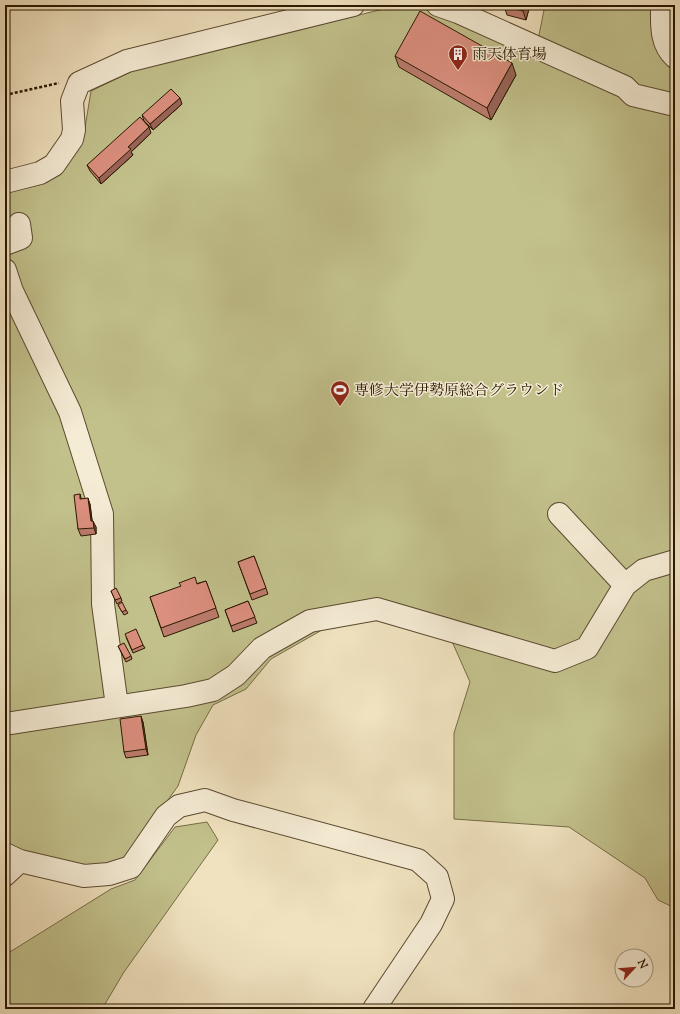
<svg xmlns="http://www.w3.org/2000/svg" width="680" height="1014" font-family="'Sorts Mill Goudy','Noto Serif JP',serif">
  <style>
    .green { fill: #c2c18c; stroke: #766c46 }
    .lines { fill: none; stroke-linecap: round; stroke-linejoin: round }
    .minor-casing { stroke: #5c4a30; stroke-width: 24 }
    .path { stroke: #2a1800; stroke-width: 2.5; stroke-dasharray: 3 2; stroke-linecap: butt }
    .minor { stroke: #f5ecd5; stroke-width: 22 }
    .wall { fill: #bc7b6c; stroke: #2a1800 }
    .shaded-wall { fill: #996458; stroke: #2a1800 }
    .building { fill: #db8f7e; stroke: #2a1800 }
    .labels { text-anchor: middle; stroke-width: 3; stroke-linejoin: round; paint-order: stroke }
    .poi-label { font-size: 15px; fill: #2a1800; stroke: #f5ecd5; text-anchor: start }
  </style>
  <rect width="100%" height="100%" fill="#f0e2bf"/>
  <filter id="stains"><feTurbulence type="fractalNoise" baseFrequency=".005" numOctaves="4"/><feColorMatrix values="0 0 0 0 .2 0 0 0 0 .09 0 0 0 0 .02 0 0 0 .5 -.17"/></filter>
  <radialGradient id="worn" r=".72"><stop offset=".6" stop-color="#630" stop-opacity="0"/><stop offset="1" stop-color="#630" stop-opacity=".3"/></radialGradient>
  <path class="green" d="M 545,5 L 675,5 L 675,96 L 637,89 L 538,40 Z
    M 396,6 L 421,6 L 470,24 L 675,111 L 675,908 L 658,900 L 645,878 L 569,827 L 454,819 L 454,733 L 470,682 L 450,637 L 377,620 L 322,630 L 271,659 L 246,689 L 213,705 L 196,735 L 178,786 L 127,857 L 95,868 L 57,860 L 5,845 L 5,193 L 43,184 L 83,140 L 91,91 L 137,69 Z
    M 207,822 L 218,840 L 124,972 L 102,1009 L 5,1009 L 5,955 L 111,889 L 135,880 L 175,827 Z"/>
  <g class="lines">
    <g class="minor-casing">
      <path id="minor" d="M 438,5 L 458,12 L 625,87 L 633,95 L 675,105
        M 662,5 C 662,24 660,43 675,57
        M 5,182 L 40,173 L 54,165 L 72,139 L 74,130 L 72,101 L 79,83 L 127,61 L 353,5
        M 5,244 L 21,238 L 19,224
        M 5,270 L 12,291 L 70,412 L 102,514 L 103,604 L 117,706
        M 559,514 L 625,585
        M 5,724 L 186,696 L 213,690 L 236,675 L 262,648 L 310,621 L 377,609 L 555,661 L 587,648 L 625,585 L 644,570 L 675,561
        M 5,854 L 20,861 L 84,876 L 109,874 L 131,867 L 166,816 L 179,806 L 205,800 L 233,810 L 418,860 L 437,877 L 443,899 L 431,924 L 374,1009
        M 5,875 L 20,861"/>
    </g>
    <path class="path" d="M 5,95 L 59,83"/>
    <use href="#minor" class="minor"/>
  </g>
  <path class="wall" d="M 530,5 L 526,20 L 507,15 L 504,6 Z
    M 395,56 L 516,75 L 491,120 L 399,67 Z
    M 182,104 L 153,130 L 144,121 L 142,115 Z
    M 151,133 L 131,152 L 133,155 L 101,184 L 90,171 L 87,165 Z
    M 80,494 L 81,498 L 90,504 L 92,521 L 96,527 L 96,534 L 81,536 L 78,529 Z
    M 254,556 L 268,594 L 252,600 L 238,562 Z
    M 206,581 L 219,617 L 164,637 L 150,597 Z
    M 111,591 L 121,598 L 122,601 L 117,604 Z
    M 248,601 L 257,623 L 233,632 L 225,610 Z
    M 118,605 L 126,610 L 128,613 L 124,615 Z
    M 126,637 L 143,645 L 145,648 L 133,653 Z
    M 118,646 L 131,656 L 132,659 L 126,662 Z
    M 143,722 L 148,755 L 126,758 L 124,752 Z"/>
  <path class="shaded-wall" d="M 524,5 L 530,5 L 526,20 L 523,11 Z
    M 512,63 L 516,75 L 491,120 L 487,108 Z
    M 180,98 L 182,104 L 153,130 L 150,124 Z
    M 149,127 L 151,133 L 131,152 L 133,155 L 101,184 L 99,178 L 128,147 Z
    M 88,498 L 90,504 L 93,527 L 91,521 Z
    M 93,521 L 96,527 L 96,534 L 94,528 Z
    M 141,716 L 143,722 L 148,755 L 146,749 Z"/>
  <path class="building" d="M 504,5 L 524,5 L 523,11 L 504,6 Z
    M 420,11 L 512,63 L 487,108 L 395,56 Z
    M 171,89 L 180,98 L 150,124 L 142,115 Z
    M 140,117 L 149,127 L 128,147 L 131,149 L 99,178 L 87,165 Z
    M 80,494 L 80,499 L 88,498 L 91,521 L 93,521 L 94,528 L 78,529 L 74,495 Z
    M 254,556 L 266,588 L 250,594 L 238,562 Z
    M 195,577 L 197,584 L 206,581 L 216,608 L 161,628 L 150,597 L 181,586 L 179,583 Z
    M 116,588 L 121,598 L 115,600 L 111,591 Z
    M 248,601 L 255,617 L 231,626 L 225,610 Z
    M 122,602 L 126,610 L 122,612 L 118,605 Z
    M 136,629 L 143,645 L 132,650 L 125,634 Z
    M 124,643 L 131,656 L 125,659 L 118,646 Z
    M 141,716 L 146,749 L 124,752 L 120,719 Z"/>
  <defs>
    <g id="building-pin" transform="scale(1)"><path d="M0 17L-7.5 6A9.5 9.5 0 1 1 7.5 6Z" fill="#8f2418" stroke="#f5ecd5"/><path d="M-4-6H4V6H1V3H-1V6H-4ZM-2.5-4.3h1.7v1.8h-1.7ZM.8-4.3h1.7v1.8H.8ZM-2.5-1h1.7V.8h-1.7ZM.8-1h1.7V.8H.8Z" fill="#fff"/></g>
    <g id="stadium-pin" transform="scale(1)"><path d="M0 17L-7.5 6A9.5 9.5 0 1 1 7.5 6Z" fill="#8f2418" stroke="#f5ecd5"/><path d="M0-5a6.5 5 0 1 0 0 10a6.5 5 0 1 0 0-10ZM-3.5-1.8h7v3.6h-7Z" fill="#fff"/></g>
  </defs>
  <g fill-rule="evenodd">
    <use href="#building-pin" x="458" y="54"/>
    <use href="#stadium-pin" x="340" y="390"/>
  </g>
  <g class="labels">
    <g class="poi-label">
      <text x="472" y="59">雨天体育場</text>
      <text x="354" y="395">専修大学伊勢原総合グラウンド</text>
    </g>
  </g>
  <rect width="680" height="1014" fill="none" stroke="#f0e2bf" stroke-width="20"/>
  <rect x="6" y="6" width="668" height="1002" fill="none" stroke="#2a1800" stroke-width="2"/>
  <rect x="10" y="10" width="660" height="994" fill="none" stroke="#2a1800"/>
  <g transform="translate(634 968) rotate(64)"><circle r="19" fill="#f5ecd5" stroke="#a49780"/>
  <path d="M0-3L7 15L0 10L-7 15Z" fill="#8f2418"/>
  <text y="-6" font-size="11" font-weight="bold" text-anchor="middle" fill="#2a1800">N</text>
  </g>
  <rect width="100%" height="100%" filter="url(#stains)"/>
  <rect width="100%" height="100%" fill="url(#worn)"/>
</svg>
